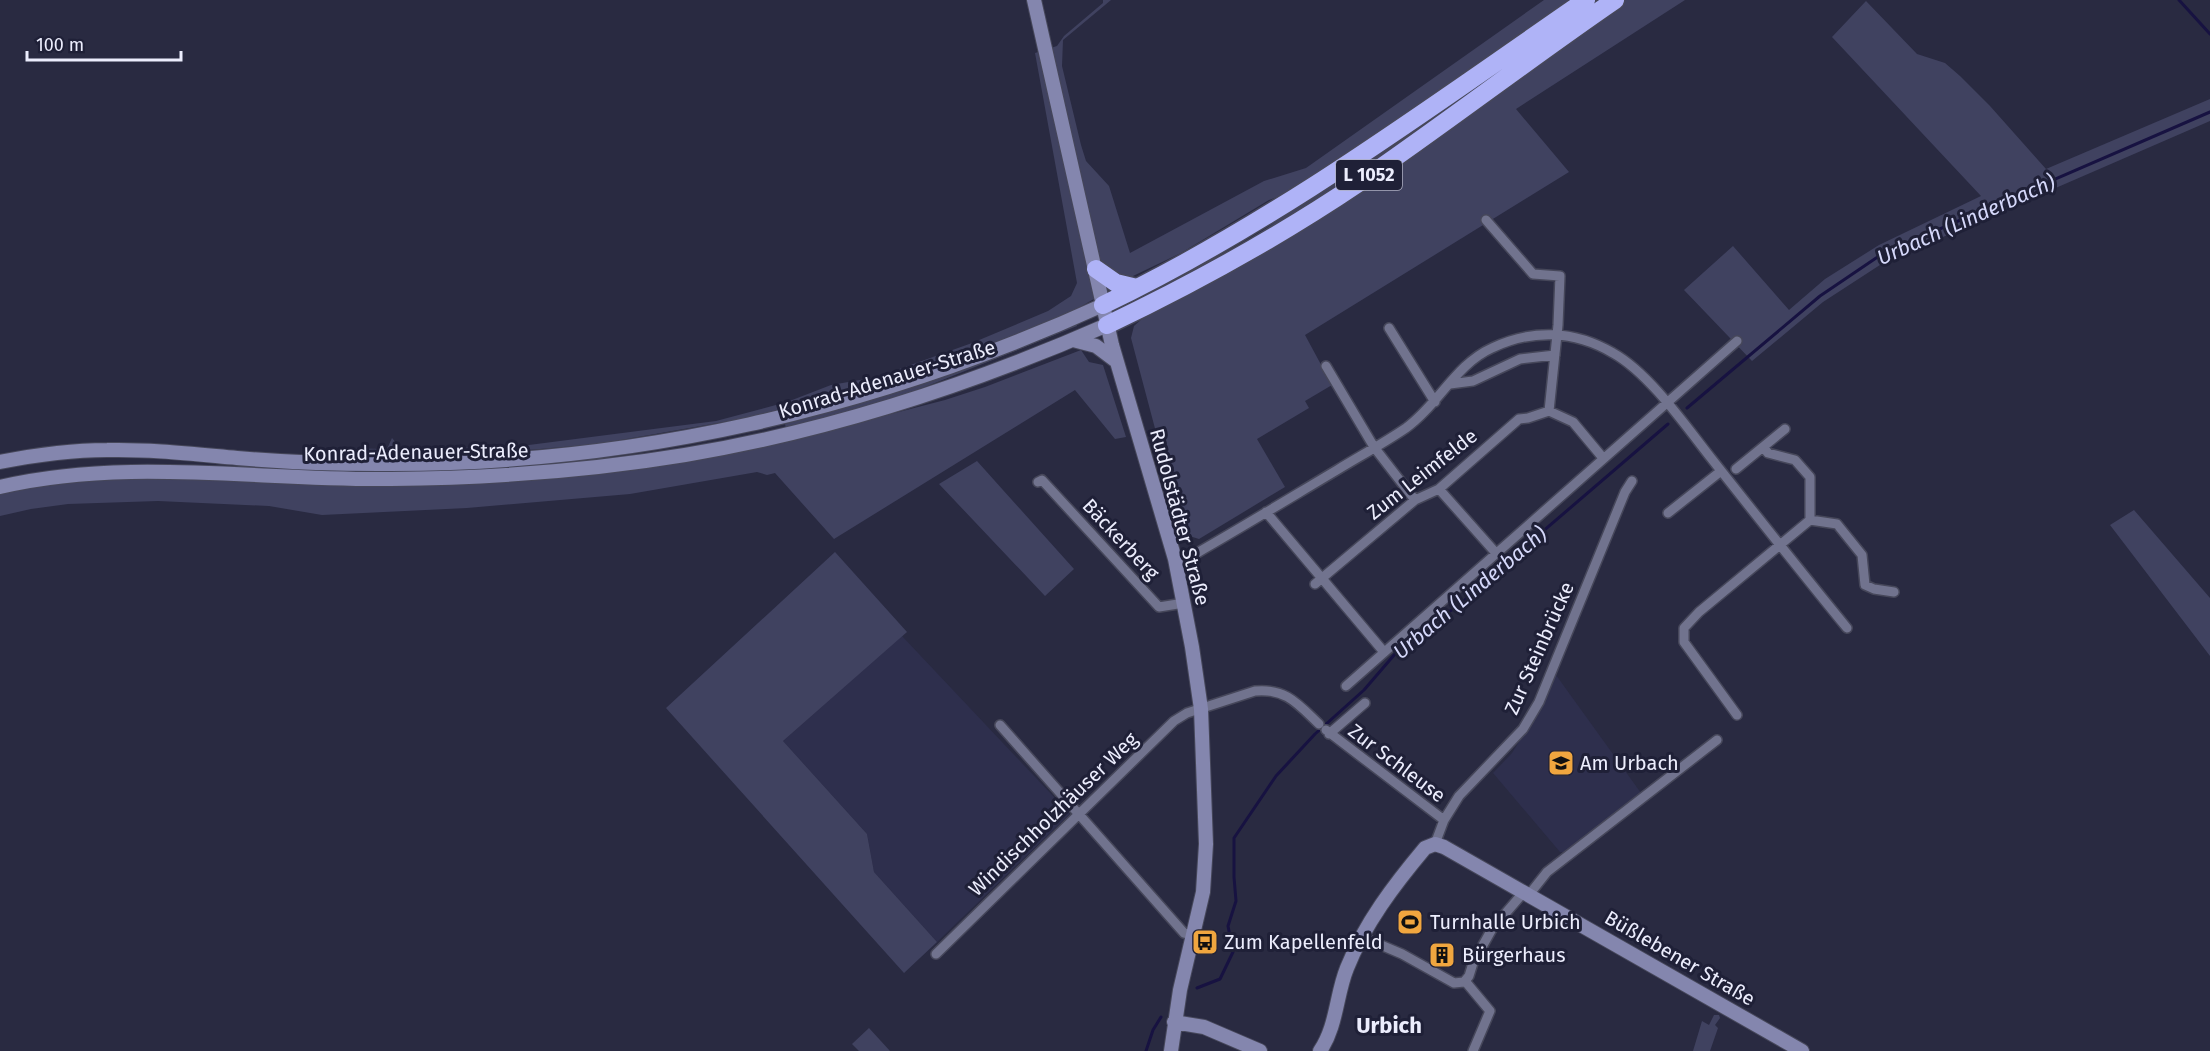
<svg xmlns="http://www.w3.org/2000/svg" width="2210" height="1051" font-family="'Fira Sans',sans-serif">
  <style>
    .built { fill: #2e2f4d }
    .green { fill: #404260 }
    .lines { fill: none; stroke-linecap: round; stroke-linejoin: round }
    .stream { stroke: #171241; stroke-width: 3 }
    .street-casing { stroke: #46475a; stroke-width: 12 }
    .secondary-casing { stroke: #46475a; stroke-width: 16 }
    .highway-casing { stroke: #46475a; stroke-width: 21 }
    .street { stroke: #71738e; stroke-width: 9 }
    .secondary { stroke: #8486ae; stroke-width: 14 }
    .highway { stroke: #afb3f7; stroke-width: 18 }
    .labels { text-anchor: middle; stroke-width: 6; stroke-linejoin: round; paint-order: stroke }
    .shield { fill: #1f2037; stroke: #aeb0c2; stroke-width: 1.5 }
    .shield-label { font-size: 18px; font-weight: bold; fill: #ecedfd }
    .street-label { font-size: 20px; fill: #ecedfd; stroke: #1f2037 }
    .poi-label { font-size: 20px; fill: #ecedfd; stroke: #1f2037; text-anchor: start }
    .water-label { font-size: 21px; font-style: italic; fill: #d5d8fa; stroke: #1f2037 }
    .quarter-label { font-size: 22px; font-weight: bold; fill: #ecedfd; stroke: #1f2037 }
  </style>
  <rect width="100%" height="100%" fill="#292a41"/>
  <path class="built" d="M 902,636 L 1070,814 L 937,942 L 874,872 L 867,834 L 783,741 Z
    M 1556,675 L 1641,793 L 1567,852 L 1560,852 L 1493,773 L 1512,753 L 1547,697 Z"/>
  <path class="green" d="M 1103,0 L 1111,0 L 1063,40 L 1062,66 L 1081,145 L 1086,161 L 1109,186 L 1130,253 L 1264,181 L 1306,168 L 1544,0 L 1572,0 L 1363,145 L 1293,191 L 1269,200 L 1181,253 L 1133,276 L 1070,313 L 956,358 L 866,388 L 758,416 L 598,444 L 458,456 L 402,457 L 326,455 L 327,448 L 387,449 L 392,438 L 402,450 L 521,446 L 716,421 L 787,402 L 831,385 L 877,377 L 972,343 L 1048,311 L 1071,296 L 1077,283 L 1035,53 L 1057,46 L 1064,36 L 1103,3 Z
    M 1625,0 L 1685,0 L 1516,109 L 1569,172 L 1305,335 L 1332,385 L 1305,401 L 1309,408 L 1257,439 L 1285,487 L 1199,539 L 1183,534 L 1131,338 L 1134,326 L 1143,318 L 1142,314 L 1535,63 Z
    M 1866,1 L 1917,54 L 1945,63 L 1960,76 L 1990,106 L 2046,169 L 2210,99 L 2210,121 L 1883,263 L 1823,302 L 1752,361 L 1684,290 L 1733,246 L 1789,310 L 1825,279 L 1879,245 L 1981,196 L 1832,37 Z
    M 1581,12 L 1434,121 L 1274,229 L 1137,304 L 1136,300 C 1190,272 1248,246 1295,207 Z
    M 1076,322 L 1077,326 L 905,395 L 880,403 L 786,428 L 785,424 L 880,397 L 936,378 Z
    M 1081,350 L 1089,362 L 1103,365 L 1126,437 L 1115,439 L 1075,390 L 834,539 L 775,473 L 767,475 L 757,472 L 630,494 L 467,508 L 322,515 L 269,506 L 158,501 L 68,504 L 31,509 L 0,516 L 0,493 L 33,486 L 89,481 L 145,478 L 419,485 L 810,435 L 945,400 L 985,387 Z
    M 977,461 L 1074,569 L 1045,596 L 939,484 Z
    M 2134,510 L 2210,598 L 2210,656 L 2110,525 Z
    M 835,552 L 907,632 L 783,741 L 867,834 L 874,872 L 937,942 L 904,973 L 666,708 Z
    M 1714,1015 L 1719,1015 L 1720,1018 L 1715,1025 L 1718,1028 L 1710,1051 L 1693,1051 L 1702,1021 L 1709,1025 Z
    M 869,1028 L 890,1051 L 859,1051 L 852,1044 Z"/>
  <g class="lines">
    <path class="stream" d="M 2179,0 L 2210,34
      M 1687,408 L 1820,296 L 1882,254 L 2210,112
      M 1197,988 L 1220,979 L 1233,952 L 1228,926 L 1236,901 L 1234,877 L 1234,838 L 1276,776 L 1315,734 L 1364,690 L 1401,647 L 1420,640 L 1438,617 L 1460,606 L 1471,593 L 1668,424
      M 1146,1051 L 1153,1030 L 1161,1017"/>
    <g class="street-casing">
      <path id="street" d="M 1486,220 L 1533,274 L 1560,276 L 1558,325 L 1549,411
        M 1389,328 L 1435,402
        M 1326,366 L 1374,447 L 1415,500
        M 1450,384 L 1473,381 L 1520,359 L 1555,355
        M 1763,447 L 1768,453 L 1795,460 L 1810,477 L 1810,520
        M 1736,469 L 1785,429
        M 1038,482 L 1042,480 L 1159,607 L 1184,603
        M 1439,489 L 1495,552
        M 1266,512 L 1384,652
        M 1668,513 L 1721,471
        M 1175,559 L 1197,553 C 1244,526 1290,498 1337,470 C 1360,456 1384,443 1406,428 C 1438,405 1456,364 1492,348 C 1532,329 1574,330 1613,353 C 1649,373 1685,425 1711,458 C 1756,515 1801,572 1847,628
        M 1315,584 L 1415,500 L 1439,489 L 1519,419 L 1528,418 L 1549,411 L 1573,422 L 1603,458
        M 1346,686 L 1737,341
        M 1737,715 L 1684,642 L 1684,628 L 1699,612 L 1810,520 L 1837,524 L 1862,555 L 1865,585 L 1874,589 L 1894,592
        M 1000,725 L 1184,933 L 1194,935
        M 1326,730 L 1444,820
        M 1329,734 L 1365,703
        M 1435,844 L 1444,820 L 1459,796 L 1523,729 L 1539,702 L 1625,492 L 1632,481
        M 1528,896 L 1547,872 L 1717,740
        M 1362,937 L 1402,954 L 1454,983 L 1464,982 L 1469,976 L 1473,963 L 1492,929 L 1523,893
        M 936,954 L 1174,721 L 1187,713 L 1255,691 C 1286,688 1298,704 1319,724
        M 1465,981 L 1490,1011 L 1473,1051"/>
    </g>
    <g class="secondary-casing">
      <path id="secondary" d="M 1034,0 L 1112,345 L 1175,559 L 1192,647 L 1201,709 L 1206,844 L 1203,892 L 1180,990 L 1171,1051
        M 1073,340 L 1096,346 L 1116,361
        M 0,462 C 35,455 71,450 107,450 C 151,449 193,454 237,458 C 284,462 331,464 378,464 C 630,466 875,409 1103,305
        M 0,487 C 128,457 261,481 391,479 C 489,478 588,471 685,455 C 830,431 973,384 1107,325
        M 1174,1022 L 1204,1027 L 1260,1051
        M 1320,1051 C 1337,1026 1336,995 1347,968 C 1365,923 1394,885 1425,848 L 1435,844 L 1444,847 L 1802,1051"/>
    </g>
    <g class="highway-casing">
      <path id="highway" d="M 1096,269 L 1116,283 L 1137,288
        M 1103,305 C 1276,222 1429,108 1586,0
        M 1107,325 C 1195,283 1280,236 1360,182 C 1446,123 1529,59 1615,0"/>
    </g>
    <use href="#street" class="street"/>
    <use href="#secondary" class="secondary"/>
    <use href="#highway" class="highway"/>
  </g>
  <defs>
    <g id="school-square" transform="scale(1.35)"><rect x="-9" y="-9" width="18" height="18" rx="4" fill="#f0a63f" stroke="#1f2037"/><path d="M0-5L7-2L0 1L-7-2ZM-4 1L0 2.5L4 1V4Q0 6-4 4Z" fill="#111"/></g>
    <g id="stadium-square" transform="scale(1.35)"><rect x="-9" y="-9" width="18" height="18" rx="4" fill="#f0a63f" stroke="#1f2037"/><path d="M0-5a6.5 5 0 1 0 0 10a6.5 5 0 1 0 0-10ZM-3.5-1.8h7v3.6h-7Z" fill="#111"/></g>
    <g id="bus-square" transform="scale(1.35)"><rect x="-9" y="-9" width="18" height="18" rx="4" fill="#f0a63f" stroke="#1f2037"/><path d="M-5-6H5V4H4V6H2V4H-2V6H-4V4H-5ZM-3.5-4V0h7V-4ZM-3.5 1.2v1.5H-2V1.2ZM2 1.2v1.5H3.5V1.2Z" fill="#111"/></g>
    <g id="building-square" transform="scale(1.35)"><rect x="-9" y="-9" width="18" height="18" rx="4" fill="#f0a63f" stroke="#1f2037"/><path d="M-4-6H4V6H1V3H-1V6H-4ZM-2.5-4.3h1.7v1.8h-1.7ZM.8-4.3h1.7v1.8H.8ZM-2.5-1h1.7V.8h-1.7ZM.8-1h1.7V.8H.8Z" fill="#111"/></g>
  </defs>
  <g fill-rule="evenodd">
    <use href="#school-square" x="1561" y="763"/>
    <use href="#stadium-square" x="1410" y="922"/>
    <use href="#bus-square" x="1205" y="942"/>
    <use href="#building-square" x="1442" y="955"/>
  </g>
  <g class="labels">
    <rect class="shield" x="1336" y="160" width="66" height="30" rx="4.5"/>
    <g class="shield-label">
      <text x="1369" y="181">L 1052</text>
    </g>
    <g class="street-label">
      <text transform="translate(887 379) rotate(-17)" y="7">Konrad-Adenauer-Straße</text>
      <text transform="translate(416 452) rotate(-1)" y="7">Konrad-Adenauer-Straße</text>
      <text transform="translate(1422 474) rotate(-38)" y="7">Zum Leimfelde</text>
      <text transform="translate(1180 517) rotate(75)" y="7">Rudolstädter Straße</text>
      <text transform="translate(1121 539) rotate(47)" y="7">Bäckerberg</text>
      <text transform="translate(1539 648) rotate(-66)" y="7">Zur Steinbrücke</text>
      <text transform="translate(1397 763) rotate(37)" y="7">Zur Schleuse</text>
      <text transform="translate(1053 814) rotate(-44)" y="7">Windischholzhäuser Weg</text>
      <text transform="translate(1680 958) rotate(30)" y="7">Büßlebener Straße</text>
    </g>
    <g class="poi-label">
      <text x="1580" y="770">Am Urbach</text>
      <text x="1430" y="929">Turnhalle Urbich</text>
      <text x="1224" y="949">Zum Kapellenfeld</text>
      <text x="1462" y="962">Bürgerhaus</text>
    </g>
    <g class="water-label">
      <text transform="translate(1966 220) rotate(-24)" y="7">Urbach (Linderbach)</text>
      <text transform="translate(1470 593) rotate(-40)" y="7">Urbach (Linderbach)</text>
    </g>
    <g class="quarter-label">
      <text x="1389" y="1033">Urbich</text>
    </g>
  </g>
  <path d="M27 51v9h154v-9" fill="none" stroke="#ecedfd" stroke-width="3"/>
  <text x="36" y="51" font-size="18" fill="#ecedfd" stroke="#1f2037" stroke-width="4.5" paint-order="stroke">100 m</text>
</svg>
